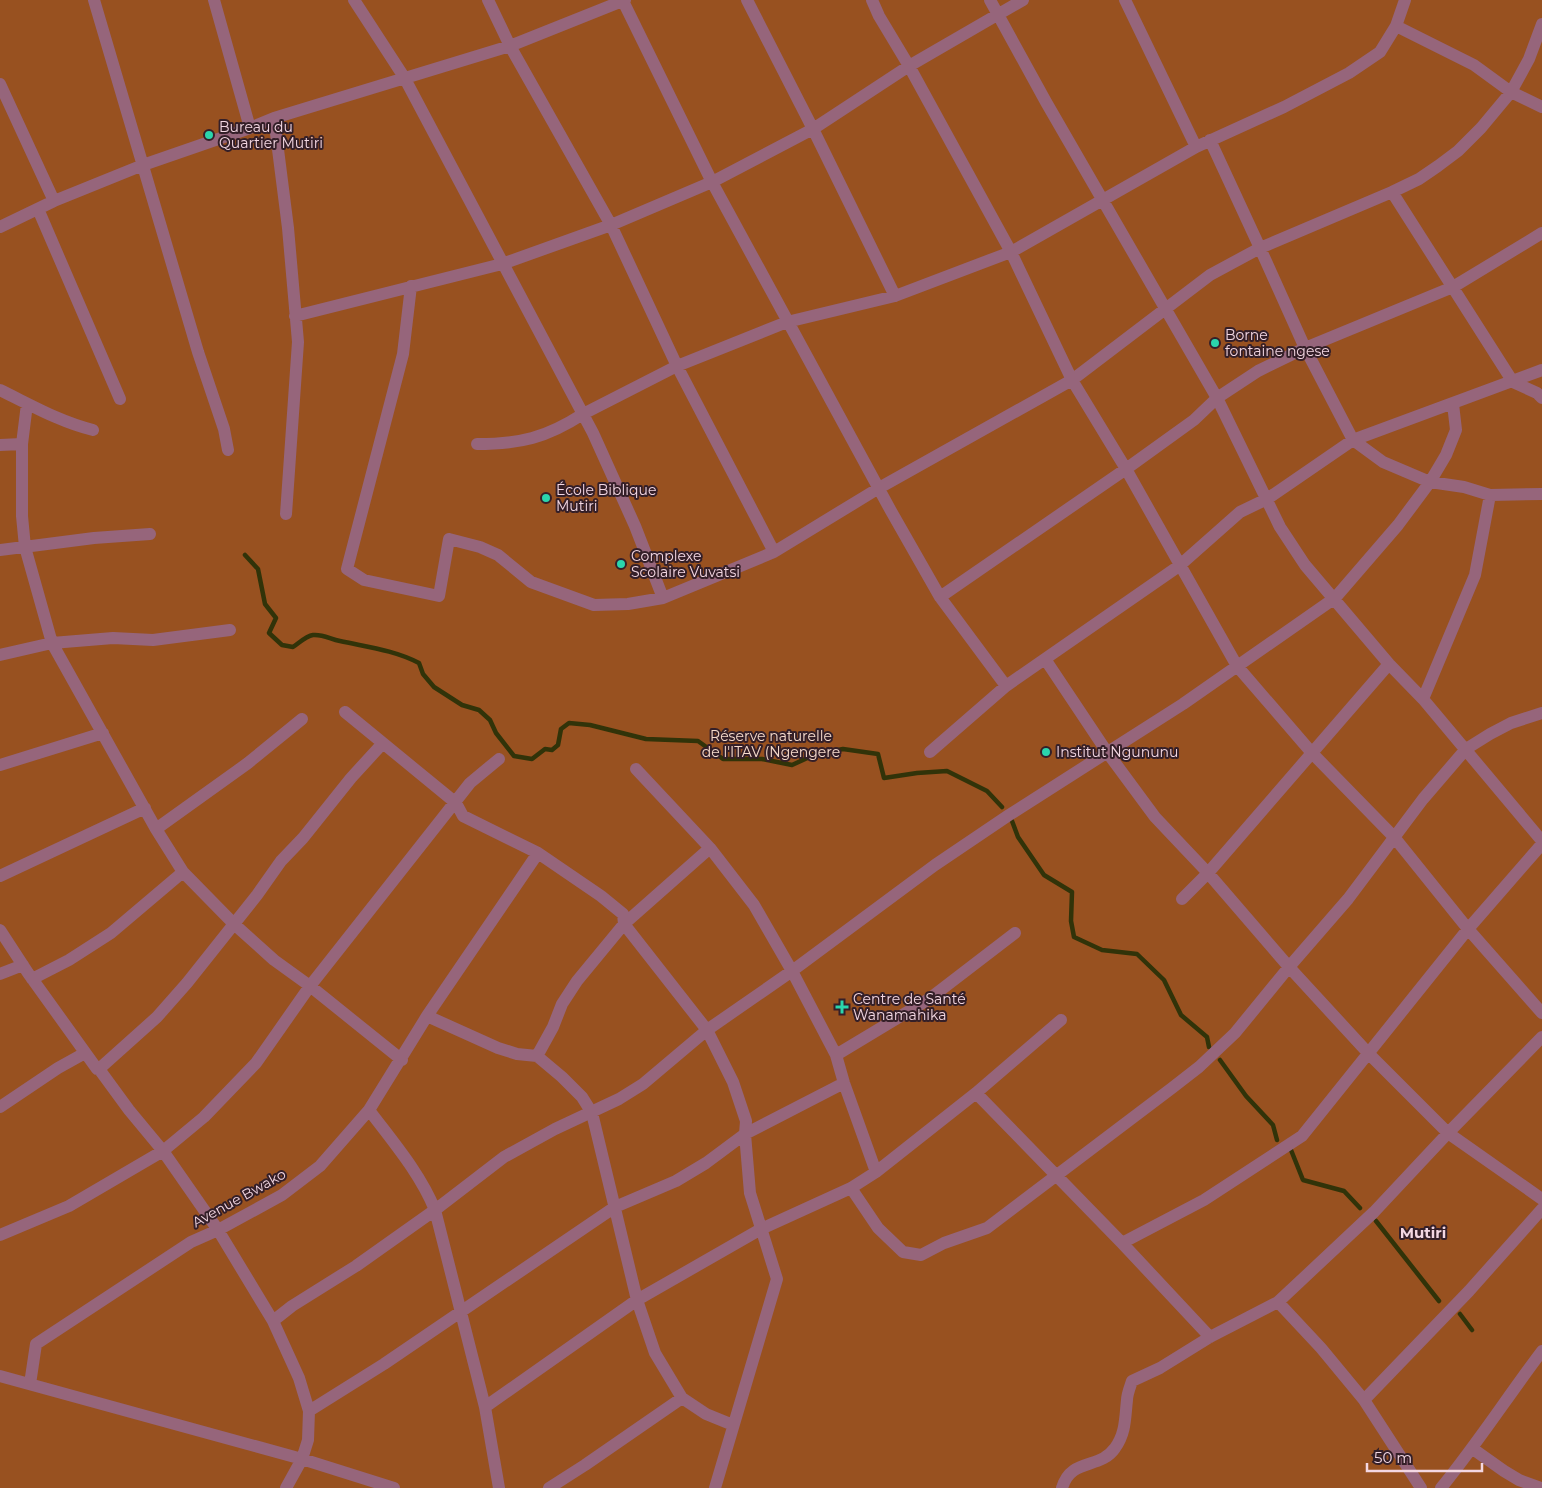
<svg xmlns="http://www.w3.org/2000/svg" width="1542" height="1488" font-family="Montserrat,sans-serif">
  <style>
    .green { fill: #985120 }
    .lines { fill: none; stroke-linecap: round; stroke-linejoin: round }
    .stream { stroke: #313309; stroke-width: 4.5 }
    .street { stroke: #96657b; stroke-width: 12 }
    .poi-dot { fill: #2bd5ac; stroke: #341f28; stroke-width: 2 }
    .labels { text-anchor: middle; stroke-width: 4; stroke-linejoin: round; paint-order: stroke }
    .poi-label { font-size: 14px; fill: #f3d7e2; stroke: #341f28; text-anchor: start }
    .park-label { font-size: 14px; fill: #f6dbcc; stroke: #341f28 }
    .street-label { font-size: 14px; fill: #f3d7e2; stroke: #341f28 }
    .neighbourhood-label { font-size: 15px; font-weight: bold; fill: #f3d7e2; stroke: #341f28 }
  </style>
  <rect width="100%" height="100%" fill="#5b2f44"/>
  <path class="green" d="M 0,0 L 1542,0 L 1542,1488 L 0,1488 Z"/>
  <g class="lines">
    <path class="stream" d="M 245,555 L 258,569 L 265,604 L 276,618 L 269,633 L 282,645 L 293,647 C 299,643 306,636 313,635 C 323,634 330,639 340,641 C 367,647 394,650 419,663 L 423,674 L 434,687 L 462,705 L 479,710 L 490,720 L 496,733 L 514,756 L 532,759 L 545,749 L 552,750 L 558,745 L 561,729 L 569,723 L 590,725 L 646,739 L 698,741 L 723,759 L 762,759 L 792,765 L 816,754 L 843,749 L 878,754 L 884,778 L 917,773 L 947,771 L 987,791 L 1002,807
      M 1012,821 L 1018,837 L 1044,875 L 1072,892 L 1071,921 L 1074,937 L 1102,950 L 1137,954 L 1164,980 L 1181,1015 L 1207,1037 L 1209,1047
      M 1220,1060 L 1246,1096 L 1273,1125 L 1277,1140
      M 1291,1150 L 1303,1180 L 1344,1191 L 1360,1208
      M 1376,1221 L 1439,1301
      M 1460,1314 L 1472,1330"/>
    <path class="street" d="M 94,0 L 198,352 L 224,429 L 228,450
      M 214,0 L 250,128
      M 354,0 L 404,77 L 593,433 L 635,526 L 663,598
      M 488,0 L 510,46 L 611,225 L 677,366 L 774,552
      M 747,0 L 813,129 L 895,296
      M 872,0 L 879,16 L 909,66 L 1011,252 L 1072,380 L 1126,469 L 1237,666 L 1312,753 L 1394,837 L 1468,929 L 1542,1013
      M 990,0 L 1046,102 L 1217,398 L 1280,527 L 1305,565 L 1389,664 L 1423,699 L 1542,841
      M 1125,0 L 1196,147
      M 623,1 L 712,182 L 891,511 L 940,597 L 1006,686
      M 1396,26 L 1474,65 L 1511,92 L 1542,107
      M 0,84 L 54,201
      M 274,118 L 288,228 L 298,342 L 286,514
      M 1210,140 L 1260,248 L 1305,348 L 1353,440 L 1383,462 L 1430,482 L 1464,487 L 1490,495 L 1542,494
      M 1392,192 L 1513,382 L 1537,393 L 1542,398
      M 38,209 L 120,399
      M 0,227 L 54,201 L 143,165 L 250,128 L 274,118 L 510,46 L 625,0
      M 411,286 L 403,354 L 347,569 L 364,580 L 439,596 L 449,539 L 480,547 L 498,555 L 531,582 L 594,605 L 628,604 L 663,598 L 774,552 L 879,488 L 1072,380 L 1210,275 L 1260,248 L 1392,192 L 1419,179 L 1438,166 L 1458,151 L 1481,128 L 1511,92 L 1529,59 L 1542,24
      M 295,316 L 502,264 L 611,225 L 712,182 L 813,129 L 909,66 L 1023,0
      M 0,390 C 31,405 60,422 93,430
      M 27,404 L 22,444 L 22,516 L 25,547 L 52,643 L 156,829 L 183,872 L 234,924 L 274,960 L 310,986 L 402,1060
      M 477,444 C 520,444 546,438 583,414 L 677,366 L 787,322 L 895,296 L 1011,252 L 1196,147 L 1284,107 L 1349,73 L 1380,52 L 1396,26 L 1405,0
      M 0,445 L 22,444
      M 0,550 L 94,538 L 150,534
      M 940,597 L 1126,469 L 1194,420 L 1217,398 L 1258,371 L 1305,348 L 1453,287 L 1542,233
      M 0,655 L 52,643 L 113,638 L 153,640 L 230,630
      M 1045,659 L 1107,752 L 1155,817 L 1208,873 L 1289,967 L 1369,1054 L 1448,1133 L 1542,1199
      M 1423,699 L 1475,575 L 1490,495
      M 345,712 L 456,803 L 463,816 L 538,853 L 601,896 L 623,914 L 624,924 L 707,1030 L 733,1082 L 746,1121 L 745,1134 L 750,1193 L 777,1279 L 715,1488
      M 930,752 L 1006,686 L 1179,566 L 1240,512 L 1267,499 L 1353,440 L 1542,370
      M 0,765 L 103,733
      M 636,769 L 710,848 L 754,905 L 792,971 L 836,1055 L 844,1083 L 876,1172
      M 156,829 L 248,763 L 302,719
      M 0,876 L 145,808
      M 1182,899 L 1208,873 L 1389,664
      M 0,930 L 28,973 L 97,1069 L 99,1069 L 129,1110 L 163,1151 L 218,1230 L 273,1321 L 299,1378 L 309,1411 L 308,1440 L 302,1459 L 286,1488
      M 0,974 L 23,965
      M 32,979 L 69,960 L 111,933 L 183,872
      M 427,1016 L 498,1048 L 517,1054 L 537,1056 L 562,1077 L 582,1097 L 592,1113 L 637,1300 L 655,1353 L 682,1398 L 706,1414 L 733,1425
      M 836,1055 L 929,999 L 1015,933
      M 537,1056 L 553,1027 L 562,1004 L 577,981 L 624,924 L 710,848
      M 99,1069 L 157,1017 L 187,983 L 257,895 L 281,861 L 303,838 L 351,778 L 383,743
      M 976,1093 L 1122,1243 L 1210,1337
      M 0,1107 L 58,1068 L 85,1053
      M 369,1110 C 393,1142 420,1173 435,1210 L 485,1407 L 499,1488
      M 851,1188 L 878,1228 L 903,1252 L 921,1255 L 944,1243 L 987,1228 L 1172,1088 L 1199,1067 L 1235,1033 L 1289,967 L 1348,899 L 1423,799 L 1466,749 L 1490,734 L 1511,723 L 1542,713
      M 0,1235 L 69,1206 L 163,1151 L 204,1117 L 256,1063 L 310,986 L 470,783 L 499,759
      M 1122,1243 L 1204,1200 L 1302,1136 L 1468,929 L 1542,844
      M 1278,1302 L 1321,1348 L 1364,1400 L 1421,1488
      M 273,1321 L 292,1306 L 356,1266 L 435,1210 L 504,1157 L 555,1129 L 619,1099 L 643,1084 L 707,1030 L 792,971 L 935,865 L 1009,815 L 1183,704 L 1335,598 L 1398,525 L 1430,482 L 1446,455 L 1456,430 L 1453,404
      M 0,1376 L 302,1459 L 394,1488
      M 30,1384 L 36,1344 L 191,1242 L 218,1230 L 282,1195 L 320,1166 L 369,1110 L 427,1016 L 538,853
      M 1364,1400 L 1469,1291 L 1542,1209
      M 485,1407 L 637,1300 L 761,1229 L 851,1188 L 876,1172 L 976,1093 L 1061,1020
      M 309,1411 L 384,1364 L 615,1207 L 676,1181 L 706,1163 L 745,1134 L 844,1083
      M 1473,1449 L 1504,1471 L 1519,1480 L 1541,1488
      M 549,1488 L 585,1465 L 682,1398
      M 1062,1488 C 1071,1457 1100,1470 1115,1448 C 1126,1433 1125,1417 1127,1400 C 1127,1394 1130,1387 1132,1381 L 1160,1368 L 1210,1337 L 1278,1302 L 1374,1212 L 1448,1133 L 1542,1037
      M 1441,1488 C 1477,1444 1508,1396 1542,1351"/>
  </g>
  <g class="poi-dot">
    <circle cx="209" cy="135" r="5"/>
    <circle cx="1215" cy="343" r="5"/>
    <circle cx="546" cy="498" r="5"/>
    <circle cx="621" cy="564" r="5"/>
    <circle cx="1046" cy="752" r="5"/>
    <path d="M839.5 999.5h5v5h5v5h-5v5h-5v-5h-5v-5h5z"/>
  </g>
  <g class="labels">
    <g class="poi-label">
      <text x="219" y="132">Bureau du<tspan x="219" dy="16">Quartier Mutiri</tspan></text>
      <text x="1225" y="340">Borne<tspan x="1225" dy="16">fontaine ngese</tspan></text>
      <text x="556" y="495">École Biblique<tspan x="556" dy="16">Mutiri</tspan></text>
      <text x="631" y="561">Complexe<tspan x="631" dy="16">Scolaire Vuvatsi</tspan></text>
      <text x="1056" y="757">Institut Ngununu</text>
      <text x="853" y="1004">Centre de Santé<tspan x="853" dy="16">Wanamahika</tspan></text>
    </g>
    <g class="park-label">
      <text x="771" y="741">Réserve naturelle<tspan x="771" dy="16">de l'ITAV (Ngengere</tspan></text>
    </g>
    <g class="street-label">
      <text transform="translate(239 1198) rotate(-29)" y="5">Avenue Bwako</text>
    </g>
    <g class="neighbourhood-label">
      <text x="1423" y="1238">Mutiri</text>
    </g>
  </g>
  <path d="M1367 1463v8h115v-8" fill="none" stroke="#f3d7e2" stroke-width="2.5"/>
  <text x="1374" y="1463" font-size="15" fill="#f3d7e2" stroke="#341f28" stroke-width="4" paint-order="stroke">50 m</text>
</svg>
